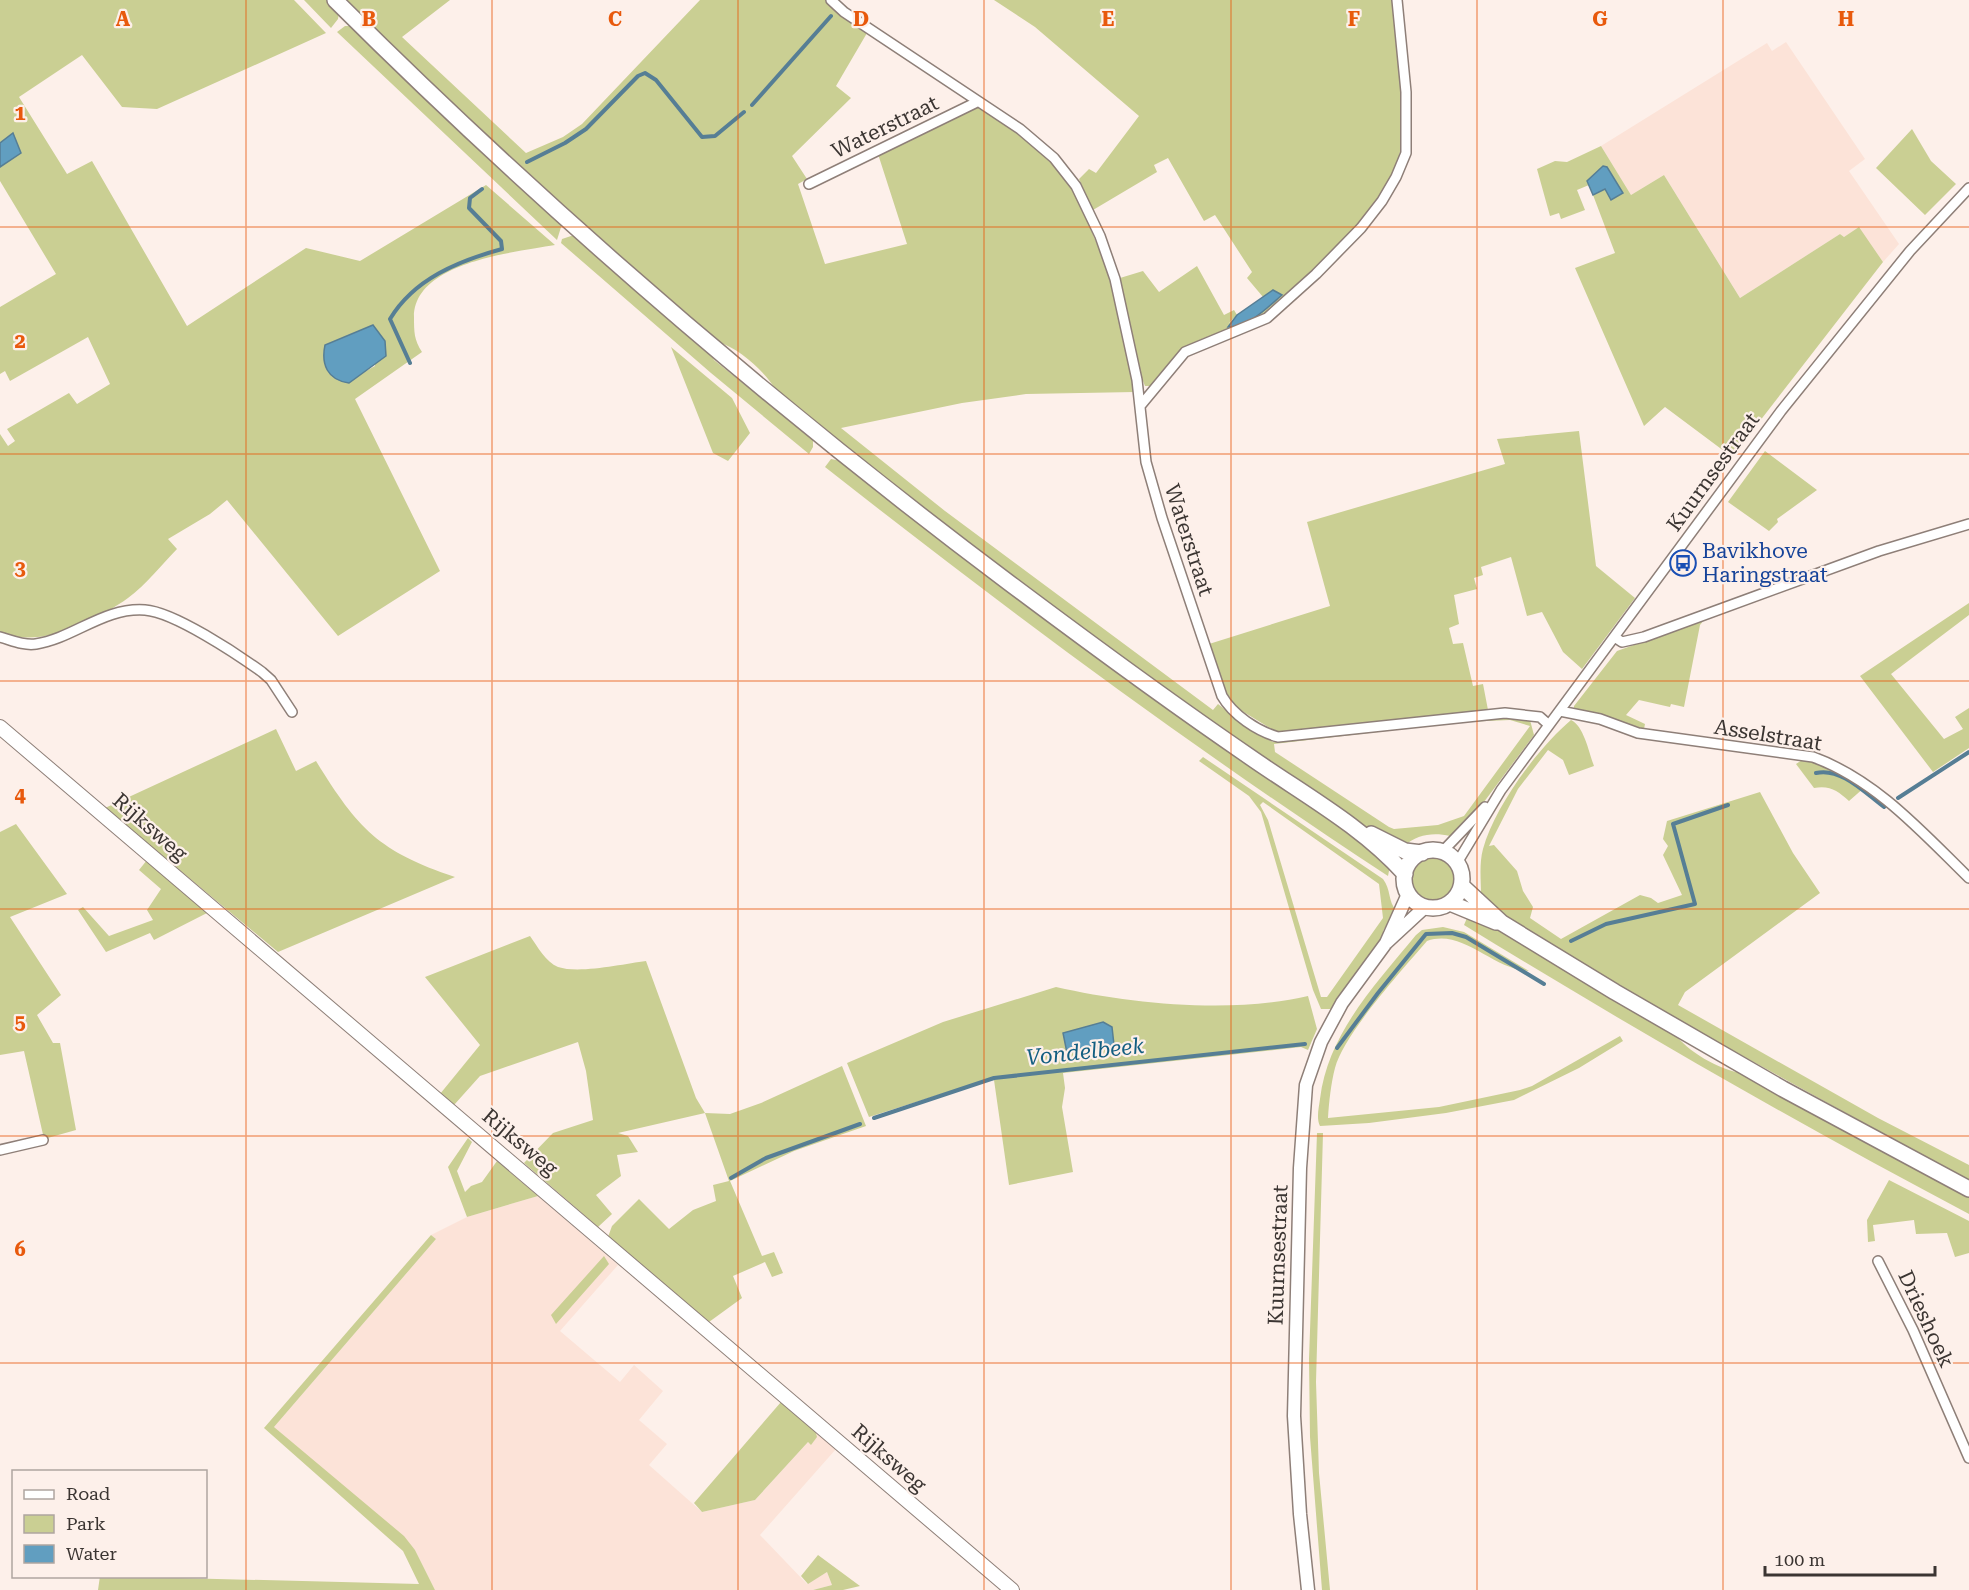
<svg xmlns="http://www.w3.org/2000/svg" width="1969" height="1590" font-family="'Roboto Serif',serif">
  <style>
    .built { fill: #fce3d8 }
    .green { fill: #cacf93; fill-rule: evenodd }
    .water { fill: #619ec0; stroke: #567e95; stroke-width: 1.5 }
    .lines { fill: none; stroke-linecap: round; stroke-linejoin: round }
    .stream { stroke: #567e95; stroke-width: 4 }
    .minor-casing { stroke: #8e7f78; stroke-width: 12 }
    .tertiary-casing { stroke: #8e7f78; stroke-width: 15 }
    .secondary-casing { stroke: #8e7f78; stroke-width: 16 }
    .primary-casing { stroke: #8e7f78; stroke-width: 18 }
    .minor { stroke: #fff; stroke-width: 9 }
    .tertiary { stroke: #fff; stroke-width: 12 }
    .secondary { stroke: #fff; stroke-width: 14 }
    .primary { stroke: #fff; stroke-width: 15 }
    .grid { fill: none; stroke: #e8590c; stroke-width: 1.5; stroke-opacity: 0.55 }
    .labels { text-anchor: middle; stroke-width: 4.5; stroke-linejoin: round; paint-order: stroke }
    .street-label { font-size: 21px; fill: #3b3532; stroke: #fdf0ea }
    .transit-label { font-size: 21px; fill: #164399; stroke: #fdf0ea; text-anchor: start }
    .water-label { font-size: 22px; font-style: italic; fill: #135e81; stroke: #fdf0ea }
    .grid-label { font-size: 20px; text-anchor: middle; font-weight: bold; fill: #e8590c; stroke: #fdf0ea; stroke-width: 4.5; stroke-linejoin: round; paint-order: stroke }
  </style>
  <rect width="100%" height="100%" fill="#fdf0ea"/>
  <path class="built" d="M 1786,42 L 1865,159 L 1849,171 L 1899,244 L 1883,262 L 1859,228 L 1844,237 L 1840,234 L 1740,298 L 1664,175 L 1631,195 L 1601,146 L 1767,43 L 1772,51 Z
    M 538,1196 L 618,1265 L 560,1331 L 620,1382 L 634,1365 L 663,1391 L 639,1420 L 667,1444 L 649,1465 L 702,1512 L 755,1500 L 808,1442 L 811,1445 L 815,1430 L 836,1449 L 760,1535 L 807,1584 L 827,1572 L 832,1585 L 813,1590 L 435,1590 L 415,1550 L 274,1427 L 436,1239 L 431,1235 L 467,1217 Z"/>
  <path class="green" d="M 0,0 L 294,0 L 326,33 L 157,109 L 122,107 L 82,55 L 19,97 L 67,174 L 92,161 L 187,326 L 306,248 L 360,261 L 486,185 L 555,245 C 515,252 414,262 414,317 C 414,332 414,340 422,352 L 355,399 L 440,571 L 338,636 L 227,500 L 210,514 L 168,539 L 177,549 C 162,564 146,585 128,598 C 96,621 38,650 0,632 L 0,434 L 8,446 L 15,441 L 7,429 L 69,393 L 77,404 L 110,384 L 88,337 L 10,381 L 5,371 L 0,374 L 0,307 L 56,274 L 0,181 ZM 373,325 L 375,366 L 366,371 L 325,345 Z
    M 304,0 L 326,0 L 339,13 L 338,19 L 331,28 Z
    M 344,0 L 450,0 L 402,37 L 526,153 L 563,137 L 582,124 L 700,0 L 826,0 L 867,33 L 836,86 L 851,98 L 792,156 L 807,179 L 798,184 L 825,264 L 907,244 L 878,154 L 978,107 L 1025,137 L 1050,159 L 1073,187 L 1107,268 L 1135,392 L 1026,394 L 962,403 L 841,428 L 945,511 L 1213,710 L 1218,704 L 1251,730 L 1273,742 L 1509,716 L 1530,720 L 1534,735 L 1472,818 L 1450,836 C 1434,832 1417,834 1404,846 C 1377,837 1353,819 1329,803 C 1295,780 1261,758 1228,734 C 1073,625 923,510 776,390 C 766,373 739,348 720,343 C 591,232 466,118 344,0 ZM 1510,720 L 1530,726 L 1464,816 L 1438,825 L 1394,829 L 1389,827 L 1275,752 L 1274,744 L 1464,722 Z
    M 994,0 L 1393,0 L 1404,127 C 1400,192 1350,237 1305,279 C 1292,291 1279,307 1265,316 C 1243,329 1214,331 1192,344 C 1176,354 1164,372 1151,386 L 1145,386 L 1139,371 L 1120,278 L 1143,271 L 1159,292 L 1197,266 L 1224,315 L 1234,310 L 1237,315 L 1228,324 L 1273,290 L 1263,297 L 1247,278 L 1252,272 L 1215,215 L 1204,221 L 1168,158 L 1154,165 L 1157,172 L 1093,210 L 1079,179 L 1089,169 L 1096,173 L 1139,116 L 1035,27 Z
    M 345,26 L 352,26 L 562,224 L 557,240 L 337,32 Z
    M 1912,129 L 1931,161 L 1956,184 L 1925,215 L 1876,168 Z
    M 1601,146 L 1631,195 L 1664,175 L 1740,298 L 1840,234 L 1844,237 L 1859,227 L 1883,262 L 1732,457 L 1665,407 L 1644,426 L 1575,268 L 1615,253 L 1593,195 L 1605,189 L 1623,193 L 1607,167 L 1587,181 L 1589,185 L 1577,190 L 1585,210 L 1561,219 L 1559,213 L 1550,216 L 1537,169 L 1555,161 L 1567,162 Z
    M 574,235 L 709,351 L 714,360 L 813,439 L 813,447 L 809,454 L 711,373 L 561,243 L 562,239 Z
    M 671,347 L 732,398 L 750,433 L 728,461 L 713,453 Z
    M 1579,431 L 1596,566 L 1635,598 L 1582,669 L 1563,652 L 1542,612 L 1527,616 L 1511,557 L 1481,567 L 1483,575 L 1474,578 L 1477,589 L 1454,595 L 1459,624 L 1449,628 L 1453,644 L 1463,643 L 1473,686 L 1483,684 L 1488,710 L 1278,733 L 1237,708 L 1224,689 L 1209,644 L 1330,606 L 1307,522 L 1505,464 L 1497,439 Z
    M 1765,451 L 1817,490 L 1777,519 L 1778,522 L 1769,531 L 1728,502 Z
    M 831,459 L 841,461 L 1371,846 L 1390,866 L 1388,876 C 1194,749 1008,611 825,467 Z
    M 1969,603 L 1969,615 L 1891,674 L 1944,739 L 1963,729 L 1955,717 L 1969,708 L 1969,748 L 1933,772 L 1860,676 Z
    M 1704,620 L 1700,625 L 1684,707 L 1671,704 L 1670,707 L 1639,700 L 1626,715 L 1645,724 L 1644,729 L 1615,719 L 1574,711 L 1574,706 L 1617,651 Z
    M 1571,720 C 1584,726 1589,753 1594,766 L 1569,775 L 1563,760 L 1548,750 L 1518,789 L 1489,846 L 1494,845 L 1517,871 L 1523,891 L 1533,907 L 1530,918 L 1561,939 L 1640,895 L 1651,898 L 1658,903 L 1682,895 L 1663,855 L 1668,846 L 1663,839 L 1667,821 L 1760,792 L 1793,853 L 1820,893 L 1685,992 L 1678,1005 L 1878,1118 L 1969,1165 L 1969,1181 L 1683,1023 L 1500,913 L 1481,895 C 1481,881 1479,863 1483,849 C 1495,806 1537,749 1571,720 Z
    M 276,729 L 296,771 L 316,761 C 358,829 378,851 455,877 L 278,952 L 105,808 Z
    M 1203,757 L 1383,879 C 1391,889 1388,902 1396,910 L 1383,931 L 1386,933 L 1331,1009 L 1321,1009 L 1313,990 L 1261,812 L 1249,796 L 1199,761 ZM 1263,802 L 1379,884 L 1383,918 L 1327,997 L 1321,997 L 1268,820 L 1260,805 Z
    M 1805,758 L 1865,787 L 1849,801 C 1838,791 1830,785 1814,788 L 1796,764 Z
    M 16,824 L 67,894 L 10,917 L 61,995 L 37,1015 L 53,1043 L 60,1043 L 76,1130 L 44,1139 L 24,1051 L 0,1055 L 0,832 Z
    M1412 879a22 22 0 1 1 44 0a22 22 0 1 1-44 0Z
    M 147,860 L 207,913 L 154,940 L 150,933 L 106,952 L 78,910 L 83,907 L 109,936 L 153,920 L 147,910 L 161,889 L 139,870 Z
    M 1467,918 L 1493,925 L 1674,1033 C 1687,1051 1719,1070 1742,1073 L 1969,1196 L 1969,1214 C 1797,1123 1630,1027 1464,925 Z
    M 1443,927 L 1464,932 L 1529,971 C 1493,970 1463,928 1427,941 C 1402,970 1344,1034 1335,1068 C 1331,1083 1329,1102 1328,1118 L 1439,1107 L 1520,1090 L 1532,1086 L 1620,1036 L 1623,1041 L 1579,1068 L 1514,1100 L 1446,1113 L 1369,1123 L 1320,1126 C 1316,1118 1319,1107 1320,1099 C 1328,1033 1376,984 1416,935 L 1422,930 Z
    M 530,936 C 537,946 546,962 558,967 C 579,974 623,964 646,961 L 696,1098 L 705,1113 L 730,1114 L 761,1103 L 842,1066 L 866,1126 L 794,1151 L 730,1181 L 762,1256 L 774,1252 L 783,1273 L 772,1277 L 765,1262 L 733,1276 L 742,1298 L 709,1322 L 608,1237 L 612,1226 L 639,1199 L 669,1229 L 693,1210 L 716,1201 L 713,1185 L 729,1181 L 705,1113 L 618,1133 L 628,1136 L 638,1152 L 617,1155 L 621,1176 L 596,1195 L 612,1214 L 598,1227 L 524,1163 L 553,1133 L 593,1120 L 586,1071 L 578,1042 L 480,1076 L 454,1105 L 440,1094 L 480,1045 L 425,977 Z
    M 1056,987 C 1131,1004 1233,1014 1308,996 L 1317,1029 L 1308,1050 L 1301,1047 L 1063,1073 L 1065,1088 L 1062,1107 L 1073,1172 L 1009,1185 L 994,1080 L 957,1089 L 869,1117 L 847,1063 L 943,1022 ZM 1064,1032 L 1114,1045 L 1067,1053 Z
    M 1317,1133 L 1323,1133 L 1316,1382 L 1319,1473 L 1330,1590 L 1322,1590 L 1310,1437 L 1309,1359 Z
    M 468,1138 L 472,1142 L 457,1171 L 465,1192 L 471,1186 L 482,1182 L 497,1161 L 538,1196 L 467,1217 L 448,1167 Z
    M 1889,1180 L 1969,1221 L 1969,1253 L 1955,1257 L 1947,1233 L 1916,1234 L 1914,1220 L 1873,1225 L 1875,1241 L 1868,1242 L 1867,1220 Z
    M 431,1235 L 436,1239 L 274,1427 L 404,1536 L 415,1550 L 435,1590 L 98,1590 L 100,1576 L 419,1584 L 403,1551 L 264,1428 Z
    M 604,1256 L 609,1264 L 556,1324 L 551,1315 Z
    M 781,1402 L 815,1430 L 817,1437 L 811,1445 L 808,1442 L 755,1500 L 702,1512 L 694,1503 Z
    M 818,1555 L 860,1586 L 843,1590 L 813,1590 L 832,1585 L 827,1572 L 808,1584 L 801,1576 Z"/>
  <path class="water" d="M 13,133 L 21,153 L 0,167 L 0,143 Z
    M 1603,166 L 1607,167 L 1623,193 L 1611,200 L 1605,189 L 1593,195 L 1587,181 Z
    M 1273,290 L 1282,295 C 1267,308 1249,327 1228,327 L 1237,315 Z
    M 373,325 L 385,341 L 386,356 L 349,383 C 327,380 321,364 325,345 Z
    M 1103,1022 L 1112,1027 L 1114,1045 L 1067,1053 L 1063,1033 Z"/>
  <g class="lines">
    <path class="stream" d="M 752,105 L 831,16
      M 527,162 L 565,143 L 586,129 L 638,76 L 645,73 L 656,80 L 702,137 L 715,136 L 744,112
      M 410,363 L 390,319 C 414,279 458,261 502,249 L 501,241 L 469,208 L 470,198 L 482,189
      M 1816,773 C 1841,767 1865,793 1884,807
      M 1898,798 L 1969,752
      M 1571,941 L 1606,924 L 1695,904 L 1673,824 L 1728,805
      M 1337,1048 L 1378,993 L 1426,934 L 1452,933 L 1466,937 L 1544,984
      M 874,1118 L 994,1078 L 1305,1044
      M 731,1178 L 766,1158 L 860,1124"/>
    <g class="minor-casing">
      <path id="minor" d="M 831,0 L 844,12 L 1020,129 L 1054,158 L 1076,186 L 1100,236 L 1115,279 L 1137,380 L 1146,462 L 1162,518 L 1222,696 C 1233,715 1257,731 1278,737 L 1505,713 L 1540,717 L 1549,725
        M 809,184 L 977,102
        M 1141,405 L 1185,352 L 1267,318 L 1316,274 L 1361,228 L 1382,201 L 1396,177 L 1406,153 L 1406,92 L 1397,0
        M 0,637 C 11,640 24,646 36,644 C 74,638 104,607 145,610 C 174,612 237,654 262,672 L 271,680 L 292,712
        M 1616,638 L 1622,642 L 1644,637 L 1879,551 L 1969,524
        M 1560,711 L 1600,719 L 1638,733 L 1813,757 C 1876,780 1922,832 1969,878
        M 1442,852 L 1485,807
        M 1457,863 L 1501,790 L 1781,411 L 1910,251 L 1969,188
        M 0,1150 L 43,1140
        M 1878,1261 L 1913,1330 L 1969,1458"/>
    </g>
    <g class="tertiary-casing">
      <path id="tertiary" d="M 1386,943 L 1408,894
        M 1308,1590 L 1300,1514 L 1294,1416 L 1300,1168 L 1306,1085 L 1321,1042 L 1342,1003 L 1386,943 L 1425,907"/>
    </g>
    <g class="secondary-casing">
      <path id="secondary" d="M 0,727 L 1012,1590"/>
    </g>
    <g class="primary-casing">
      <path id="primary" d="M 335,0 C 545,209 771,404 1008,582 C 1088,642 1168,701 1250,757 C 1303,794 1362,826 1405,874
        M 1371,834 L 1405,851 L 1422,853
        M1404 879a29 29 0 1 1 58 0a29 29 0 1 1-58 0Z
        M 1462,886 L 1502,923 L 1615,992 L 1783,1089 L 1969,1189
        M 1450,903 L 1496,922"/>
    </g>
    <use href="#minor" class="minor"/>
    <use href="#tertiary" class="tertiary"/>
    <use href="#secondary" class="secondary"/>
    <use href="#primary" class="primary"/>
  </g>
  <path class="grid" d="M 246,0 L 246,1590M 492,0 L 492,1590M 738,0 L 738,1590M 984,0 L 984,1590M 1231,0 L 1231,1590M 1477,0 L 1477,1590M 1723,0 L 1723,1590M 0,227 L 1969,227M 0,454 L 1969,454M 0,681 L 1969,681M 0,909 L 1969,909M 0,1136 L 1969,1136M 0,1363 L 1969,1363"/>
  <defs>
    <g id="bus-ring" transform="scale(1.35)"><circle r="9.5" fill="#fdf0ea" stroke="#1a4fb4" stroke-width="1.5"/><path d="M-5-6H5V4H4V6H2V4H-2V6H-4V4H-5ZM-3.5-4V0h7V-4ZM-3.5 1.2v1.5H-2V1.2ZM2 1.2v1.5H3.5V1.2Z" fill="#1a4fb4"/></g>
  </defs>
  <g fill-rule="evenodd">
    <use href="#bus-ring" x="1683" y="563"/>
  </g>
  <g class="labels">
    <g class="street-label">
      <text transform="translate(885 127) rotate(-26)" y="7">Waterstraat</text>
      <text transform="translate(1713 472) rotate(-54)" y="7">Kuurnsestraat</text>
      <text transform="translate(1189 540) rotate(72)" y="7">Waterstraat</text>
      <text transform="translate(1768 735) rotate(9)" y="7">Asselstraat</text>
      <text transform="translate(150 827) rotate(41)" y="7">Rijksweg</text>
      <text transform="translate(520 1142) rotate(40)" y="7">Rijksweg</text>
      <text transform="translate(1278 1255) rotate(-88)" y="7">Kuurnsestraat</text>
      <text transform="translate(1926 1319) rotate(65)" y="7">Drieshoek</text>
      <text transform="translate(889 1458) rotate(41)" y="7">Rijksweg</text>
    </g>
    <g class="transit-label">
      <text x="1702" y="558">Bavikhove<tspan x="1702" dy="24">Haringstraat</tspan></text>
    </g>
    <g class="water-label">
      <text transform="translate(1085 1051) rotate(-6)" y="8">Vondelbeek</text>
    </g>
  </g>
  <g class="grid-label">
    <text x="123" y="26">A</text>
    <text x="369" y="26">B</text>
    <text x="615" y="26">C</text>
    <text x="861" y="26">D</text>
    <text x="1108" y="26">E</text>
    <text x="1354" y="26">F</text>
    <text x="1600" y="26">G</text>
    <text x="1846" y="26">H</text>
    <text x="20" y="120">1</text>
    <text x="20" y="348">2</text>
    <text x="20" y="575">3</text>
    <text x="20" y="802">4</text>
    <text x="20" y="1029">5</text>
    <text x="20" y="1256">6</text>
  </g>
  <rect x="12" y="1470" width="195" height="108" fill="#fdf0ea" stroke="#afa5a0" stroke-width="1.5"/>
  <rect x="24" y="1490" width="30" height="9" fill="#ffffff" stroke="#afa5a0" stroke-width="1.5"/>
  <text x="66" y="1500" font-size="18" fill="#3b3532">Road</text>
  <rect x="24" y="1515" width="30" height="18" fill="#cacf93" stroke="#afa5a0" stroke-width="1.5"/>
  <text x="66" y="1530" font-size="18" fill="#3b3532">Park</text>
  <rect x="24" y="1545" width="30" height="18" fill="#619ec0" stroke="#afa5a0" stroke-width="1.5"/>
  <text x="66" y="1560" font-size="18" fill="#3b3532">Water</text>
  <path d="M1765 1566v9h170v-9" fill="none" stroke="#3b3532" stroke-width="3"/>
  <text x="1774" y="1566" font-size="18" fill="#3b3532" stroke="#fdf0ea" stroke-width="4.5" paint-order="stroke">100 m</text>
</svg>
